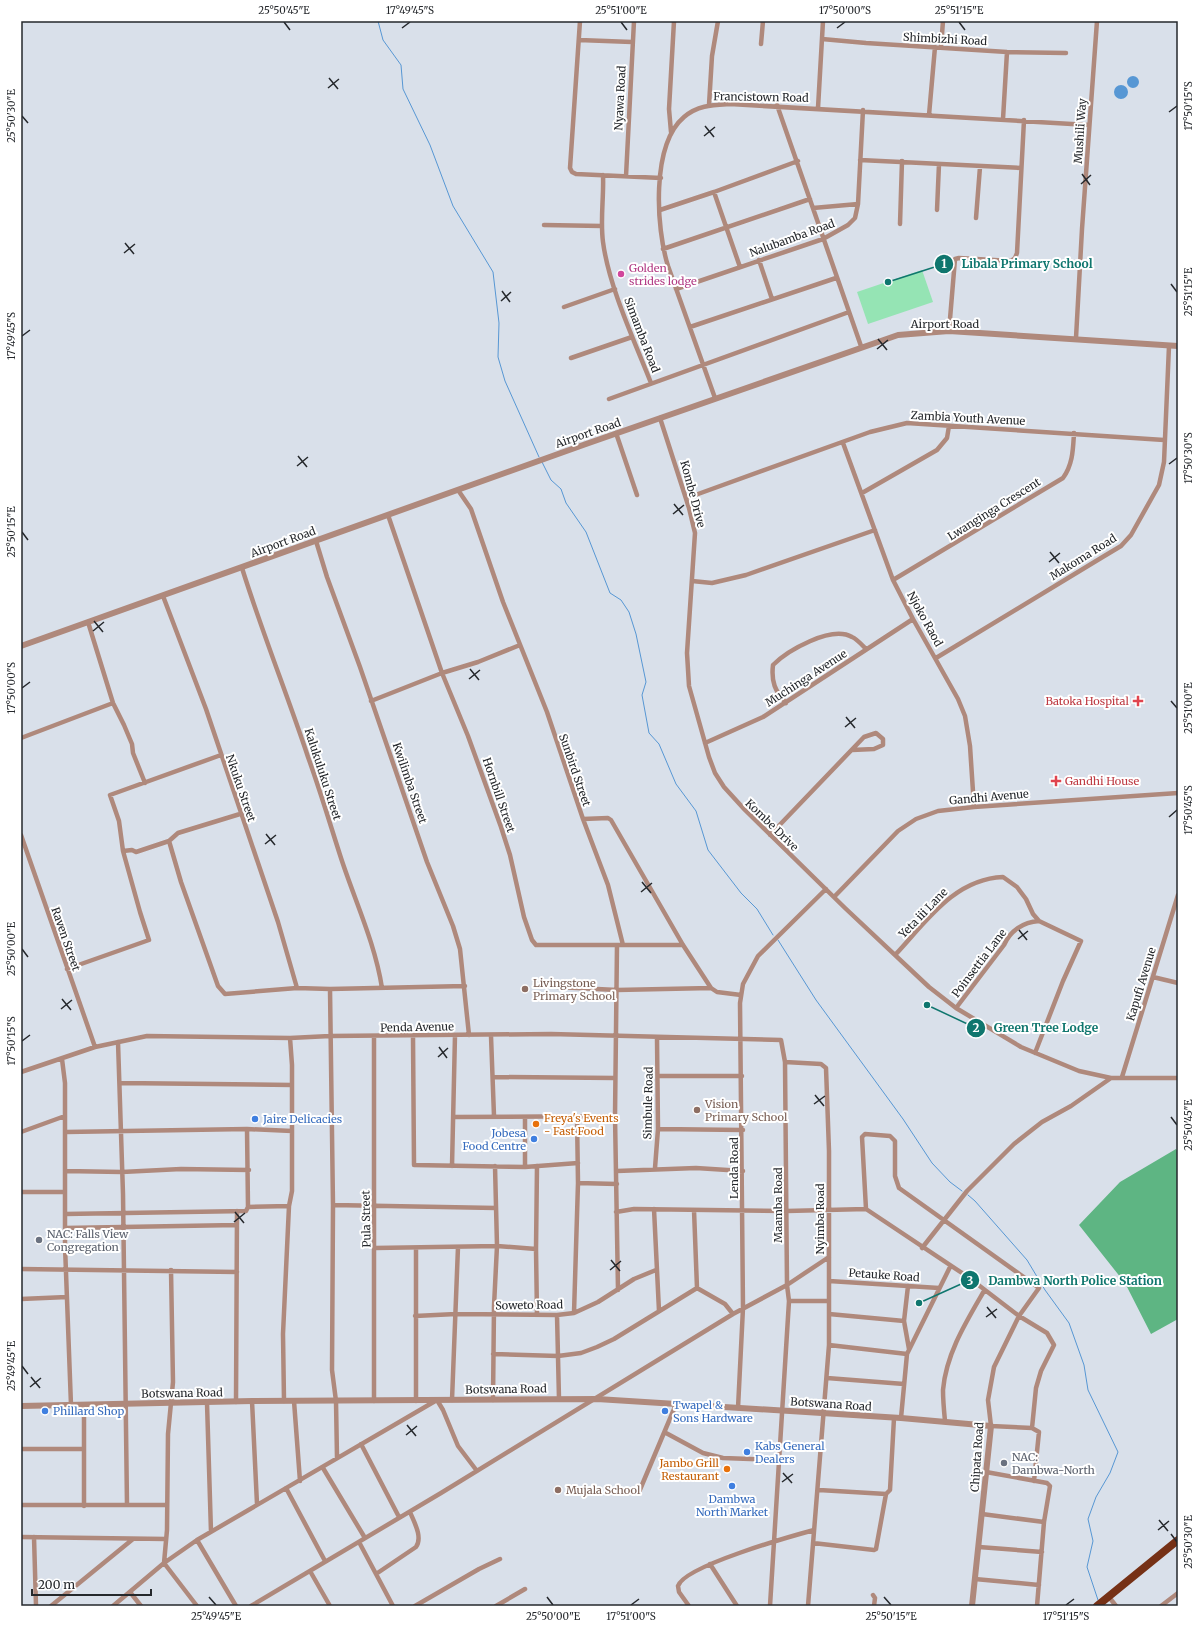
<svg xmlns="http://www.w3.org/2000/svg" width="1199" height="1627" font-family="Merriweather,serif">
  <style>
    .green { fill: #95e4b4 }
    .forest { fill: #5eb583 }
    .water { fill: #5797d4 }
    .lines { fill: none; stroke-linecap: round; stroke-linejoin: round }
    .stream { stroke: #5797d4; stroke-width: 1 }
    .minor { stroke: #af897c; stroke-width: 4.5 }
    .tertiary { stroke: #af897c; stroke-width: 6 }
    .trunk { stroke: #763116; stroke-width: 8 }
    .ticks { fill: none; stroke: #25282c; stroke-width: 1.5 }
    .hotel-dot { fill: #d1479c; stroke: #fff; stroke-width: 1.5 }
    .health-dot { fill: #e0444e; stroke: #fff; stroke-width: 1.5 }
    .education-dot { fill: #8d6e63; stroke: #fff; stroke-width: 1.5 }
    .shop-dot { fill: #3f7fe0; stroke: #fff; stroke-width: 1.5 }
    .food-dot { fill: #e8710a; stroke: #fff; stroke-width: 1.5 }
    .worship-dot { fill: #6b7280; stroke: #fff; stroke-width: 1.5 }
    .labels { text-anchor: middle; stroke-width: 4; stroke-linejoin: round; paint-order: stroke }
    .street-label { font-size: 11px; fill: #25282c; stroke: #fff }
    .hotel-label { font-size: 11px; fill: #b23c85; stroke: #fff; text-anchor: start }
    .health-label { font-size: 11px; fill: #be3a42; stroke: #fff; text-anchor: end }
    .education-label { font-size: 11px; fill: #785e54; stroke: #fff; text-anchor: start }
    .food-label { font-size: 11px; fill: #c56008; stroke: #fff; text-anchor: start }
    .shop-label { font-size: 11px; fill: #366cbe; stroke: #fff; text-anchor: start }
    .worship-label { font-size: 11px; fill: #5b616d; stroke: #fff; text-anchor: start }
    .leader { fill: none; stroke: #0f766e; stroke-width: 1.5 }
    .callout-dot { fill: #0f766e; stroke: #fff; stroke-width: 1.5 }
    .mark-label { font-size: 12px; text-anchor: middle; font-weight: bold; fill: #fff }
    .callout-label { font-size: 12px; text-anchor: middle; font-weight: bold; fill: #0f766e; stroke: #fff; stroke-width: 4; stroke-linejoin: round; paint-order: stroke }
    .neatline { fill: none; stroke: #25282c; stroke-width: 1.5 }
    .ticks-label { font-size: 10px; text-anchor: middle; fill: #25282c }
  </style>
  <rect width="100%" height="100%" fill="#d9e0ea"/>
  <path class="green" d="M 922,270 L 933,302 L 868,324 L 857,292 Z"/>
  <path class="forest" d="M 1176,1149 L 1178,1152 L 1178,1319 L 1151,1334 L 1125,1283 L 1079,1225 L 1120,1182 Z"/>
  <path class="water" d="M1127 82a6 6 0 1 1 12 0a6 6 0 1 1-12 0Z
    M1114 92a7 7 0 1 1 14 0a7 7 0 1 1-14 0Z"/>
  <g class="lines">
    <path class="stream" d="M 378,21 L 383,40 L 401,65 L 403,89 L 430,145 L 453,206 L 493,272 L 499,323 L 498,357 L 505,381 L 539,457
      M 542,462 L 551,480 L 561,489 L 566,503 L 586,532 L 610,593 L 621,600 L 629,612 L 636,634 L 646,682 L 642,695 L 649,733 L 659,744 L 676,784 L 696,811 L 708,850 L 741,893 L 757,909 L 773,935
      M 778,940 L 816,1000 L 903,1119 L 932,1163 L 950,1182 L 962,1191
      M 968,1195 L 975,1201 L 1027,1260 L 1045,1290 L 1069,1323 L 1084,1365 L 1088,1390 L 1118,1452 L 1110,1473 L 1096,1497 L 1088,1519 L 1093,1541 L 1087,1567 L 1098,1600"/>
    <path class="minor" d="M 580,21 L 570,168 L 572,172 L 576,174 L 661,178
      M 822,39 L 866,43 L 1007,52 L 1066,53
      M 579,40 L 632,42
      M 761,44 L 763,21
      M 941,47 L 943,21
      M 709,105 L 712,56 L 718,21
      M 777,105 L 861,346
      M 818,108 L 823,21
      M 929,115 L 935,47
      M 1003,119 L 1007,52
      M 671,132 L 669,109 L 674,21
      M 860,160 L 1021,168
      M 603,175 C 604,197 600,220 603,242 C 609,287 634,340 651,383
      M 626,176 L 634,21
      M 714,192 L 740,267
      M 813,208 L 858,204
      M 660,210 L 714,192 L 798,161
      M 937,210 L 939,164
      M 976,218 L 980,167
      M 900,224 L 902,161
      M 544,225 L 602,226
      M 663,249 L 810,199
      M 759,260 L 772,299
      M 676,289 L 823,239 L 848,225 L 855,218 L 858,204 L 863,110
      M 564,307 L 615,289
      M 690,327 L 836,278
      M 949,331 L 955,259 L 959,258 L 1011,261 L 1015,258 L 1017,253 L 1024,120
      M 1076,338 L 1082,229 L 1097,21
      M 571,358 L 632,337
      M 715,398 L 668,266 C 656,228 651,145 684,117 C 698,105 713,105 730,104 L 1089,125
      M 609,399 L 849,312
      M 660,418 L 689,508 L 695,533 L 687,653 L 689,686 L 709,757 L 715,773 L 724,787 L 745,810 L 845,908 L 929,987 L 956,1008 L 1021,1047 L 1079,1071 L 1111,1078 L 1178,1078
      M 616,433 L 637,495
      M 843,443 L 893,580 L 913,619 L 958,699 L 965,716 L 970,746 L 974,807
      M 458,490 L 471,509 L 503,602 L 547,712 L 583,819 L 608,818 L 611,820 L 683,945 L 711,988 L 717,992 L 741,995
      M 862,493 L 937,450 L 947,438 L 949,426
      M 687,498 L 870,432 L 907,423 L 1164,440
      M 388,515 L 442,673 L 468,736 L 501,827 L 510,855 L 524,917 L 532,940 L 536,945 L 683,945
      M 316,541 L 327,577 L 360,667 L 427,862 L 453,926 L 460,949 L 469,1035
      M 242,568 C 262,632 287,694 308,757 C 320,790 330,824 341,858 C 355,901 375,943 382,988
      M 893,580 L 1063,478 C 1073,464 1073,449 1074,433
      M 692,581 L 712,583 L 746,575 L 875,530
      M 163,596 L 206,709 L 278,922 L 297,988
      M 88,622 L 113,703 L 124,725 L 132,744 L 133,753 L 145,783
      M 936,658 L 1101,558 L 1121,546 L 1131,535 L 1159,485 L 1164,462 L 1169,346
      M 371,701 L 442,673 L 478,662 L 520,645
      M 786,703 C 775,691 771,682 773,665 C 787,651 831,625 852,637 C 857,639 862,645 866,649
      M 21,738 L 113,703
      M 705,743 L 763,717 L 913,619
      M 240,814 L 178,833 L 169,841 L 181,882 L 218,986 L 225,994 L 297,988 L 330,989 L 465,986
      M 583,819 L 608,885 L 623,945
      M 21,835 L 95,1047
      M 770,835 L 864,737 L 876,733 L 883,739 L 883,745 L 874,749 L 852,750
      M 123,851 L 132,850 L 136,852 L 169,841
      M 834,897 L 898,831 L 916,819 L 938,811 L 974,807 L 1178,793
      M 617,945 L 615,1116 L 618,1290
      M 895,955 C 926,922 954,879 1003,877 L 1017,887 L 1026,899 L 1033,914 L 1039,921 L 1081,941 L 1063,981 L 1035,1053
      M 67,969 L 149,940 L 140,912 L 123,851 L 119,821 L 110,795 L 221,755
      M 1153,977 L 1178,983
      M 557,987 L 617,990 L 711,988
      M 330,989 L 333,1205 L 332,1370 L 336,1401 L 337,1458
      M 956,1008 L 1004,945 C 1010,931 1023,922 1039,921
      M 374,1036 L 374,1401
      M 413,1036 L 414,1165 L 525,1167 L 578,1163
      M 491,1036 L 494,1116
      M 118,1042 L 123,1194 L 127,1505 L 167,1505
      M 62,1059 L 65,1083 L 65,1246 L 71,1405
      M 785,1062 L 821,1064 L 826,1068 L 829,1151 L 829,1345 L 808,1606
      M 21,1072 L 95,1047 L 147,1036 L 290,1038 L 330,1036 L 551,1034 L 781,1040 L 785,1062 L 787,1285 L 789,1301 L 770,1606
      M 658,1076 L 742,1076
      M 494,1077 L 615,1078
      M 1122,1077 L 1178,895
      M 120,1083 L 292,1085
      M 454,1117 L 615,1116
      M 658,1129 L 743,1130
      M 21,1132 L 65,1116
      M 66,1132 L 247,1129 L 292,1131
      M 452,1166 L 455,1035
      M 525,1167 L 525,1117
      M 655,1168 L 658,1129 L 657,1038
      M 65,1171 L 122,1172 L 181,1169 L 249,1170
      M 617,1171 L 696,1168 L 743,1171
      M 578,1183 L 617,1184
      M 21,1192 L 65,1192
      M 333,1205 L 496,1208
      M 248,1207 L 289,1206
      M 654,1209 L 659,1311
      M 866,1209 L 862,1137 L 865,1134 L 890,1136 L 895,1141 L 895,1176 L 899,1188 L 1039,1288 L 1019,1316 L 994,1367 L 988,1400 L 991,1426 L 1032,1428 L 1039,1432 L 1034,1481
      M 616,1212 L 634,1209 L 787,1211 L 866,1209 L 968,1277 L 1019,1316 L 1047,1333 L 1054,1345 L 1041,1371 L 1036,1388 L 1032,1428
      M 65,1214 L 246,1211 L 248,1207 L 247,1129
      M 65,1228 L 237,1225
      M 375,1248 L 497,1246 L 536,1249 L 537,1166
      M 922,1248 L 967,1191 L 1014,1144 L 1042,1122 L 1071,1106 L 1111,1078
      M 536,1249 L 537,1315
      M 21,1269 L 237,1272
      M 171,1270 L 173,1382 L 168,1434 L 167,1530 L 164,1563 L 197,1606
      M 829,1281 L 939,1288
      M 908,1286 L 904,1321 L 909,1349
      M 697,1288 L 725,1304 L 733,1314
      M 21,1299 L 67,1297
      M 789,1301 L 829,1301
      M 574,1313 L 578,1183 L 577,1116
      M 829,1314 L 904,1321
      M 557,1315 L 559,1399
      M 415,1316 L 456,1314 L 557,1315 L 574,1313 L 598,1302 L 634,1279 L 656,1270
      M 829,1345 L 907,1354
      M 493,1354 L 558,1356 L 581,1353 L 597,1347 L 614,1339 L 697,1288 L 694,1210
      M 827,1378 L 904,1384
      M 452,1400 L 458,1247
      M 493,1400 L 494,1306 L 497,1246 L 495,1166
      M 252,1401 L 257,1504
      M 284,1401 L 283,1334 L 289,1206 L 292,1191 L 292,1065 L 290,1038
      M 294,1401 L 300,1481
      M 416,1401 L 416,1248
      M 236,1402 L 237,1211
      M 207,1403 L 211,1532
      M 84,1405 L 84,1506
      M 738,1408 L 743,1308 L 740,1003 L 743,984 L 758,956 L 826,889
      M 901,1418 L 907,1354 L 950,1267
      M 945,1421 C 944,1411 943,1400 943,1390 C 946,1354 966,1322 984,1291
      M 666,1433 L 703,1453 L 723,1458 L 778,1460
      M 361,1444 L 399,1517
      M 21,1449 L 84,1449
      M 323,1468 L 365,1538
      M 986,1472 L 1047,1483 L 1050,1486 L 1044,1522 L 1037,1606
      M 286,1488 L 325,1561
      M 819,1490 L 886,1494
      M 639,1492 L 677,1402
      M 21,1505 L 127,1505
      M 982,1514 L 1044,1522
      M 21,1537 L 166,1539
      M 34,1537 L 36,1606
      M 197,1540 L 236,1606
      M 359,1542 L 393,1606
      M 813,1543 L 874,1550 L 876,1549 L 886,1494 L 890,1490 L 894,1418
      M 979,1547 L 1042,1552
      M 710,1564 L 737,1606
      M 310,1571 L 330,1606
      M 376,1574 L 416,1547 C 423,1537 414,1522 410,1512
      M 975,1579 L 1039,1585
      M 130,1592 L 141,1606
      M 873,1595 L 875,1598 L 874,1606
      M 1109,1597 L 1116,1606
      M 51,1606 L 133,1539
      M 113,1606 L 164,1563 L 197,1540 L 437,1400 L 443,1410 L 458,1446 L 477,1471
      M 251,1606 L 441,1493 L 733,1314 L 787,1285 L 829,1257
      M 415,1606 L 479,1569 L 500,1559
      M 496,1606 L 525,1589
      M 689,1606 L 679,1592 L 678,1586 C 684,1566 792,1536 814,1530
      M 1161,1606 L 1178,1593"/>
    <path class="tertiary" d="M 21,646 L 586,444 L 898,335 L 949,331 L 1178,346
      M 21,1406 L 252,1401 L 597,1399 L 901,1418 L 991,1426 L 972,1606"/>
    <path class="trunk" d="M 1097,1606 L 1178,1540"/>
  </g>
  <path class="ticks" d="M 284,22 L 290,30M 621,22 L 627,30M 959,22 L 965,30M 402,28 L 410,22M 837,28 L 845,22M 329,78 L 338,89M 328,88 L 339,79M 1169,112 L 1177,106M 22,116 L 28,123M 705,126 L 714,137M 704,136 L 715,127M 1082,174 L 1090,185M 1081,184 L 1091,175M 125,243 L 134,254M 124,253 L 135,244M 1171,284 L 1177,292M 502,291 L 510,302M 501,301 L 511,292M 22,336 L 30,330M 878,339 L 887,350M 877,349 L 888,340M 298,456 L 307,467M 1169,464 L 1177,458M 297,466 L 308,457M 674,504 L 683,515M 673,514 L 684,505M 22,532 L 28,540M 1050,552 L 1059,563M 1049,562 L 1060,553M 94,621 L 103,632M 93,631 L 104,622M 470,669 L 479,680M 469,679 L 480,670M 22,688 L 30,682M 1171,701 L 1177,708M 846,717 L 855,728M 845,727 L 856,718M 1169,817 L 1177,810M 266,834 L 275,845M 265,844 L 276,835M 642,882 L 651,893M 641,892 L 652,883M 1019,930 L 1027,940M 1018,939 L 1028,931M 22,949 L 28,957M 62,999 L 71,1010M 61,1009 L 72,1000M 22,1041 L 30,1035M 439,1047 L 447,1058M 438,1057 L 448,1048M 815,1095 L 824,1106M 814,1104 L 825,1096M 1171,1117 L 1177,1125M 235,1212 L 244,1223M 234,1222 L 245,1213M 611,1260 L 620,1271M 610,1270 L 621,1261M 987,1307 L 996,1318M 986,1317 L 997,1309M 22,1366 L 28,1374M 31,1377 L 40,1388M 30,1387 L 41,1378M 407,1425 L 416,1436M 406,1435 L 417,1426M 783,1473 L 792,1483M 782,1482 L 793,1474M 1159,1520 L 1168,1531M 1158,1530 L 1169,1521M 1171,1534 L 1177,1542M 209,1597 L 216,1605M 547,1597 L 553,1605M 884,1597 L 891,1605M 631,1605 L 639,1599M 1066,1605 L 1074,1599"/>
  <circle class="hotel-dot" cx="621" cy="274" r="4"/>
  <g class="health-dot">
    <path d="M1136 695h4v4h4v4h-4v4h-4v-4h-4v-4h4z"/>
    <path d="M1054 775h4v4h4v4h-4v4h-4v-4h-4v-4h4z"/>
  </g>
  <g class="education-dot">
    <circle cx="525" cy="989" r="4"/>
    <circle cx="697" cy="1110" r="4"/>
    <circle cx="558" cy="1490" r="4"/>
  </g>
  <g class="shop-dot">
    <circle cx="255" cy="1119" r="4"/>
    <circle cx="534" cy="1139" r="4"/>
    <circle cx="45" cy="1411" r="4"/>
    <circle cx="665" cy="1411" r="4"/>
    <circle cx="747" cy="1452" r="4"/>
    <circle cx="732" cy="1486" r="4"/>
  </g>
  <g class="food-dot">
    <circle cx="536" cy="1124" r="4"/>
    <circle cx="727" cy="1469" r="4"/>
  </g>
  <g class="worship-dot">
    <circle cx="39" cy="1240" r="4"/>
    <circle cx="1004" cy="1463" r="4"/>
  </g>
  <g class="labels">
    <g class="street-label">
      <text transform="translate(945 39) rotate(3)" y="4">Shimbizhi Road</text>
      <text transform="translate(761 97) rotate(1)" y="4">Francistown Road</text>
      <text transform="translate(620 98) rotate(-87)" y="4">Nyawa Road</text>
      <text transform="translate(1080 131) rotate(-86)" y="4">Mushili Way</text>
      <text transform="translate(792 238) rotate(-20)" y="4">Nalubamba Road</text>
      <text x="945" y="328">Airport Road</text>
      <text transform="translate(642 335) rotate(69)" y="4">Simamba Road</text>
      <text transform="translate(968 418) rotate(3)" y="4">Zambia Youth Avenue</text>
      <text transform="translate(588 433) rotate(-19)" y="4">Airport Road</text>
      <text transform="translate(693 494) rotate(75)" y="4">Kombe Drive</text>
      <text transform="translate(994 509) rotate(-32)" y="4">Lwanginga Crescent</text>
      <text transform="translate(283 542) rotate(-20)" y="4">Airport Road</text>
      <text transform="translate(1083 557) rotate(-32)" y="4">Makoma Road</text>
      <text transform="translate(925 619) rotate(61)" y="4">Njoko Raod</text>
      <text transform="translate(806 678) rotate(-33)" y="4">Muchinga Avenue</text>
      <text transform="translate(575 770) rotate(71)" y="4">Sunbird Street</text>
      <text transform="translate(323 774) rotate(72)" y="4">Kalukuluku Street</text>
      <text transform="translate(410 783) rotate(71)" y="4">Kwilimba Street</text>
      <text transform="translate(241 788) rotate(71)" y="4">Nkuku Street</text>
      <text transform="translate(499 795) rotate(71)" y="4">Hornbill Street</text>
      <text transform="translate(989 797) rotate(-5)" y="4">Gandhi Avenue</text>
      <text transform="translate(772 825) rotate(44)" y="4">Kombe Drive</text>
      <text transform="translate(923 913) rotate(-46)" y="4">Yeta iii Lane</text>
      <text transform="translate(66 939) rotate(71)" y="4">Raven Street</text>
      <text transform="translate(979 963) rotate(-53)" y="4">Poinsettia Lane</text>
      <text transform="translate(1141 984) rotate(-73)" y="4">Kapufi Avenue</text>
      <text transform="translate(417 1027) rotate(-1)" y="4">Penda Avenue</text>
      <text transform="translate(648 1103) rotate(-89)" y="4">Simbule Road</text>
      <text transform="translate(734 1168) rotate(-90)" y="4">Lenda Road</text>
      <text transform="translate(778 1205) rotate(-90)" y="4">Maamba Road</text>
      <text transform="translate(366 1219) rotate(-91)" y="4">Pula Street</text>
      <text transform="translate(820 1219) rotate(-90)" y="4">Nyimba Road</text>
      <text transform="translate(884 1275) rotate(4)" y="4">Petauke Road</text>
      <text transform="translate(529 1305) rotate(-1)" y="4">Soweto Road</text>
      <text transform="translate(506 1389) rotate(-1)" y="4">Botswana Road</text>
      <text transform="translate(182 1393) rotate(-1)" y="4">Botswana Road</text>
      <text transform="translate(831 1404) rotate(4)" y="4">Botswana Road</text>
      <text transform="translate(977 1457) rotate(-86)" y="4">Chipata Road</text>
    </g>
    <g class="hotel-label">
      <text x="629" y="272">Golden<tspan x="629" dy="13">strides lodge</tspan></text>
    </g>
    <g class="health-label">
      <text x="1129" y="705">Batoka Hospital</text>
      <text x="1065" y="785" text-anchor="start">Gandhi House</text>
    </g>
    <g class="education-label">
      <text x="533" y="987">Livingstone<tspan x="533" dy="13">Primary School</tspan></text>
      <text x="705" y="1108">Vision<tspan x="705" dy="13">Primary School</tspan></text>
      <text x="566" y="1494">Mujala School</text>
    </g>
    <g class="food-label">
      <text x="544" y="1122">Freya's Events<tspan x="544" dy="13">- Fast Food</tspan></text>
      <text x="719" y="1467" text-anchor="end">Jambo Grill<tspan x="719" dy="13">Restaurant</tspan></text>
    </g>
    <g class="shop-label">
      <text x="263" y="1123">Jaire Delicacies</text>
      <text x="526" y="1137" text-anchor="end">Jobesa<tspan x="526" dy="13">Food Centre</tspan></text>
      <text x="673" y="1409">Twapel &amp;<tspan x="673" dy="13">Sons Hardware</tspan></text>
      <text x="53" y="1415">Phillard Shop</text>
      <text x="755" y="1450">Kabs General<tspan x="755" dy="13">Dealers</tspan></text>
      <text x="732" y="1503" text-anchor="middle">Dambwa<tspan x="732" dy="13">North Market</tspan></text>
    </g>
    <g class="worship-label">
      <text x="47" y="1238">NAC: Falls View<tspan x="47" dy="13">Congregation</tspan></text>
      <text x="1012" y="1461">NAC:<tspan x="1012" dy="13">Dambwa-North</tspan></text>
    </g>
  </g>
  <path class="leader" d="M888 282L944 264M927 1005L976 1028M919 1303L970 1280"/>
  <g class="callout-dot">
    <circle cx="888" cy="282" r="4"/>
    <circle cx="927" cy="1005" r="4"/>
    <circle cx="919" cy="1303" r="4"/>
    <circle cx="944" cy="264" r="10"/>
    <circle cx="976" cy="1028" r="10"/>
    <circle cx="970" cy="1280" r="10"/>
  </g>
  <g class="mark-label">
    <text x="944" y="268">1</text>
    <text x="976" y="1032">2</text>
    <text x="970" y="1285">3</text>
  </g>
  <g class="callout-label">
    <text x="1027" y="268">Libala Primary School</text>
    <text x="1046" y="1032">Green Tree Lodge</text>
    <text x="1075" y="1285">Dambwa North Police Station</text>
  </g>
  <rect width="1199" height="1627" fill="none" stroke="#ffffff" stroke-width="44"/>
  <path d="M32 1589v6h119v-6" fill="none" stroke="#25282c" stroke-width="2"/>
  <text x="38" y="1589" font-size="12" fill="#25282c" stroke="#ffffff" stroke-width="3" paint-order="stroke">200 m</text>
  <rect x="22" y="22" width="1155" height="1583" class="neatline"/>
  <g class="ticks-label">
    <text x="284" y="14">25°50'45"E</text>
    <text x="410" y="14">17°49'45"S</text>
    <text x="621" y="14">25°51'00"E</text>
    <text x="845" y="14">17°50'00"S</text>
    <text x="959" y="14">25°51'15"E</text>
    <text transform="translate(1188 106) rotate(-90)" y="4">17°50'15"S</text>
    <text transform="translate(11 116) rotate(-90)" y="4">25°50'30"E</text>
    <text transform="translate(1188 292) rotate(-90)" y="4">25°51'15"E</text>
    <text transform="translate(11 336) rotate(-90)" y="4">17°49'45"S</text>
    <text transform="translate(1188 458) rotate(-90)" y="4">17°50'30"S</text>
    <text transform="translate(11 532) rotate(-90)" y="4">25°50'15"E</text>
    <text transform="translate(11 688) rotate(-90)" y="4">17°50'00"S</text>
    <text transform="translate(1188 708) rotate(-90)" y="4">25°51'00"E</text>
    <text transform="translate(1188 810) rotate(-90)" y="4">17°50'45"S</text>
    <text transform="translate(11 949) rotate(-90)" y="4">25°50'00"E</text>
    <text transform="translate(11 1041) rotate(-90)" y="4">17°50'15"S</text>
    <text transform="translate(1188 1125) rotate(-90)" y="4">25°50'45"E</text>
    <text transform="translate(11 1366) rotate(-90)" y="4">25°49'45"E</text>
    <text transform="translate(1188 1542) rotate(-90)" y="4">25°50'30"E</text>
    <text x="216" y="1620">25°49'45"E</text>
    <text x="553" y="1620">25°50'00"E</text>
    <text x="631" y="1620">17°51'00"S</text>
    <text x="891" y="1620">25°50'15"E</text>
    <text x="1066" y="1620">17°51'15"S</text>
  </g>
</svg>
